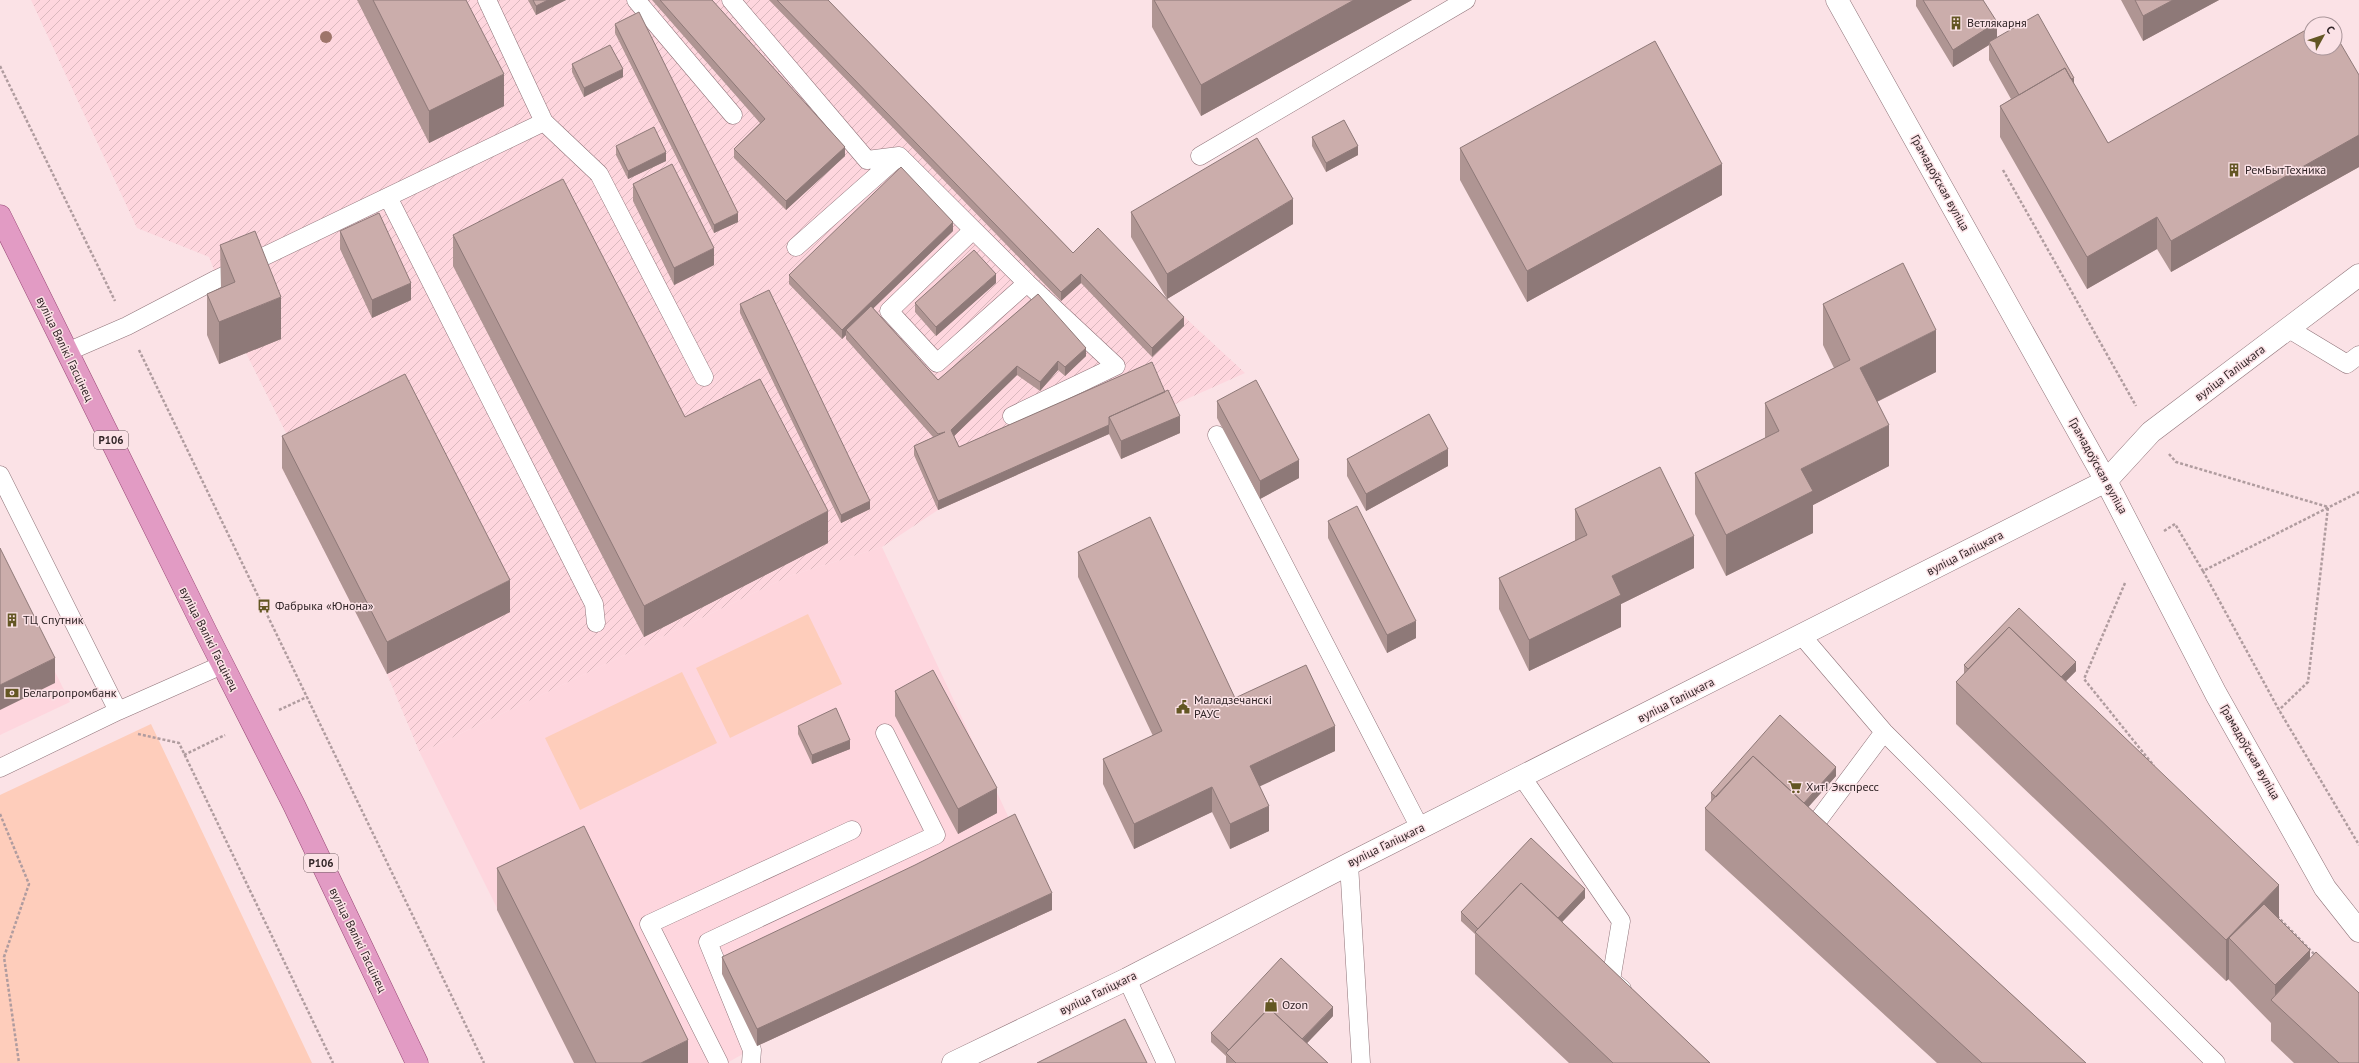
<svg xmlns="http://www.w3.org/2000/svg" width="2359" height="1063" font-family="'PT Sans',sans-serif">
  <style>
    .built { fill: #fed6de }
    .industrial { fill: url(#industrial-furrows) }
    .green { fill: #fecdbb }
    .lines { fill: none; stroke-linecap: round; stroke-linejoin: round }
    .lane-casing { stroke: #8f7379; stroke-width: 19 }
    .street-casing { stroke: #8f7379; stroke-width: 23 }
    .secondary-casing { stroke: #8f7379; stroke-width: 23 }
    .primary-casing { stroke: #974774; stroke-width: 23 }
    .path { stroke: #b09c9f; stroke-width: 2.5; stroke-dasharray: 3 2; stroke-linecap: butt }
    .lane { stroke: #fff; stroke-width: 18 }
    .street { stroke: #fff; stroke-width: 22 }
    .secondary { stroke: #fff; stroke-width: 22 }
    .primary { stroke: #e29bc4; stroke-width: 22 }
    .tree { fill: #9e756a }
    .wall { fill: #af9593 }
    .shaded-wall { fill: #8e7978 }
    .building { fill: #cbadab; stroke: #8e7978 }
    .labels { text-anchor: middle; stroke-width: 3; stroke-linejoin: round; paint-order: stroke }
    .shield { fill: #fbe2e6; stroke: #6e5e60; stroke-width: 1 }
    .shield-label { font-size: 11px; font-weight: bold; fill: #312527 }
    .poi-label { font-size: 12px; fill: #312527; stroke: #fbe2e6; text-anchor: start }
    .street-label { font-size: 12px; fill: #312527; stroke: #fbe2e6 }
  </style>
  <defs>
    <pattern id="industrial-furrows" width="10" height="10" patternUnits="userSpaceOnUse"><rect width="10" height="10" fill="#fed6de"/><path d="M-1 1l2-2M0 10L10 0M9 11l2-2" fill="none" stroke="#dab8be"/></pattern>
  </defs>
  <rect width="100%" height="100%" fill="#fbe2e6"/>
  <path class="built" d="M 882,547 L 1052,910 L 757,1046 L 727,1063 L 574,1063 L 420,753 L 789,576 Z
    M 0,561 L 70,702 L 0,735 Z"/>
  <path class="industrial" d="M 31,0 L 827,0 L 1072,261 L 1098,237 L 1245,373 L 938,510 L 882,547 L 789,576 L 420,753 L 387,674 L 282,468 L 299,459 L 246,353 L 209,257 L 137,228 Z"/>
  <path class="green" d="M 808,614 L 842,684 L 730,738 L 696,668 Z
    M 682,672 L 717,743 L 580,810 L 545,738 Z
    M 151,724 L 312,1063 L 0,1063 L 0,795 Z"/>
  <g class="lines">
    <g class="lane-casing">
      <path id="lane" d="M 636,0 L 733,115
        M 731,0 L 867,160 L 899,156 L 1027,283 L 1116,366 L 1012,416
        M 544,122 L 599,174 L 704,377
        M 1200,156 L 1466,0
        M 388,197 L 594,604 L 596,623
        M 973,230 L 889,311 L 937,363 L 1027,283
        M 796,247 L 899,156
        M 2289,329 L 2347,364 L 2359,355
        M 67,352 L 127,326 L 217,279 L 544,122 L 487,0
        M 1217,435 L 1420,828
        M 0,475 L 118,711
        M 1802,636 L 1884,732 L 2216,1063
        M 0,768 L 118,711 L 222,665
        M 1522,777 L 1621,921 L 1611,980 L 1622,989
        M 1822,835 L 1813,827 L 1884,732
        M 1349,864 L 1361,1063
        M 1127,979 L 1166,1063
        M 719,1063 L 649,924 L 852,830
        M 751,1063 L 752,1050 L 708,942 L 936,835 L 885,733"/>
    </g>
    <g class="street-casing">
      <path id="street" d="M 953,1063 L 1127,979 L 1349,864 L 2106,481 L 2151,432 L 2359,275"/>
    </g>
    <g class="secondary-casing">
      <path id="secondary" d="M 1837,0 L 2106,481 L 2216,694 L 2325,888 L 2359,931"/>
    </g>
    <g class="primary-casing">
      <path id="primary" d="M 0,216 L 207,634 L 294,805 L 417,1063"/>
    </g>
    <path class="path" d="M 0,66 L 115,301
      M 2003,170 L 2136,406
      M 139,350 L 484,1063
      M 2169,454 L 2176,462 L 2328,507 L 2308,682 L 2279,710
      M 2164,531 L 2175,524 L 2203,571 L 2359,492
      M 2203,571 L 2279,710 L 2359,845
      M 2125,583 L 2084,679 L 2154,766
      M 279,710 L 307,697
      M 138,734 L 179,743 L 333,1063
      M 184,755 L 225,735
      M 0,814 L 29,884 L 4,957 L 19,1063
      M 2277,916 L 2316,956"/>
    <use href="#lane" class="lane"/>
    <use href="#street" class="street"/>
    <use href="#secondary" class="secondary"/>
    <use href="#primary" class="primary"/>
  </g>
  <circle class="tree" cx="326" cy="37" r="6"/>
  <path class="wall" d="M 357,0 L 466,0 L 504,106 L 429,143 Z
    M 528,0 L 566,0 L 536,15 Z
    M 652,0 L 712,0 L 845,156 L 786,210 L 734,158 L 734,149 L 760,123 Z
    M 769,0 L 828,0 L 1073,253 L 1184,326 L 1152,357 L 1081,283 L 1061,301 Z
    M 1152,0 L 1412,0 L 1201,116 L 1152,27 Z
    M 1916,0 L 1983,0 L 1997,37 L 2074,85 L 2108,143 L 2359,75 L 2359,167 L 2171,272 L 2157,249 L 2087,289 L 2000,137 L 2000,106 L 2011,99 L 1989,60 L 1989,45 L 1953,67 L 1916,6 Z
    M 2121,0 L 2219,0 L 2143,41 Z
    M 615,24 L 738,222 L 714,233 L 615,33 Z
    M 572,64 L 623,77 L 584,97 L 572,72 Z
    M 1312,137 L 1358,155 L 1326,172 L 1312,146 Z
    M 616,146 L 666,161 L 628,179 L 616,155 Z
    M 1460,148 L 1722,195 L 1527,302 L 1460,180 Z
    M 633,184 L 714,265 L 674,285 L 633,201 Z
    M 1131,212 L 1293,224 L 1167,299 L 1131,237 Z
    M 340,231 L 411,300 L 372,318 L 340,249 Z
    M 953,231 L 873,308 L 938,380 L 1038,294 L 1086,356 L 1065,376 L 1058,370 L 1040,391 L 1017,375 L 954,436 L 959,447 L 1152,362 L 1180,433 L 1121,459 L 1109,434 L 938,510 L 914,455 L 914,446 L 933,437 L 846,339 L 846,335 L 842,339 L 789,284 L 789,275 Z
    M 453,235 L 685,417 L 828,543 L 644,637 L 453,266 Z
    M 220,245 L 281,339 L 219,364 L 207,335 L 207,294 L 221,288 Z
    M 996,283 L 936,336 L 915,312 L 915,303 Z
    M 740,304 L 870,509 L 841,523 L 740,313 Z
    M 1823,304 L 1936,372 L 1877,402 L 1889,466 L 1813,505 L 1813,533 L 1726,576 L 1695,514 L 1695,473 L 1765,438 L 1765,403 L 1834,368 L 1823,345 Z
    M 1217,401 L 1299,478 L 1260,499 L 1217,418 Z
    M 282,436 L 510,612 L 387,674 L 282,468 Z
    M 1347,459 L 1448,466 L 1366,511 L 1347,476 Z
    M 1575,509 L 1694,568 L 1621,604 L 1621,627 L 1529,671 L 1499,609 L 1499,578 L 1575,541 Z
    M 1328,521 L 1416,638 L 1387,653 L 1328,538 Z
    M 1078,552 L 1235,698 L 1335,751 L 1259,786 L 1269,831 L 1230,849 L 1212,812 L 1134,849 L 1103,784 L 1103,759 L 1153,736 L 1078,577 Z
    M 1964,665 L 2076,671 L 2065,682 L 2279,919 L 2310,958 L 2359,1063 L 2294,1063 L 2271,1041 L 2271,1023 L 2229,980 L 2229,979 L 2226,981 L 1956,724 L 1956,682 L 1964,674 Z
    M 895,691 L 997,813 L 958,834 L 895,716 Z
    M 798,726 L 850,749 L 812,764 L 798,734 Z
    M 1836,776 L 1808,807 L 2086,1063 L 1937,1063 L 1705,850 L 1705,808 L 1711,802 L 1711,793 Z
    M 497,868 L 688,1063 L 574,1063 L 497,910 Z
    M 1585,898 L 1562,922 L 1710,1063 L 1569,1063 L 1475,974 L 1475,934 L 1461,921 L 1461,912 Z
    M 1052,910 L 757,1046 L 722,974 L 722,957 Z
    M 1333,1016 L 1307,1043 L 1328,1063 L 1226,1063 L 1226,1056 L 1211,1042 L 1211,1033 Z"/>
  <path class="shaded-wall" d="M 548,0 L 566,0 L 536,15 L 536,6 Z
    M 1354,0 L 1412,0 L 1201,116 L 1201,85 Z
    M 2173,0 L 2219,0 L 2143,41 L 2143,16 Z
    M 1997,22 L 1997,40 L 1989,42 L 1989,45 L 1953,67 L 1953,50 Z
    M 623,69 L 623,77 L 584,97 L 584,88 Z
    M 504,74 L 504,106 L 429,143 L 429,111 Z
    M 2074,78 L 2074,95 L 2025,106 Z
    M 2359,135 L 2359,167 L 2171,272 L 2171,241 Z
    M 1358,146 L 1358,155 L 1326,172 L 1326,163 Z
    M 845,147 L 845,156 L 786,210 L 786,201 Z
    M 666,152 L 666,161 L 628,179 L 628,171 Z
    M 1722,164 L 1722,195 L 1527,302 L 1527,271 Z
    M 1293,199 L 1293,224 L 1167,299 L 1167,274 Z
    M 738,213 L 738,222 L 714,233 L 714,225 Z
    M 2157,217 L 2157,249 L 2087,289 L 2087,257 Z
    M 953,222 L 953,231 L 848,333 L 846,330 L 846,335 L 842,339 L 842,330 Z
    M 714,248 L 714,265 L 674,285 L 674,268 Z
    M 996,274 L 996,283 L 936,336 L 936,327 Z
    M 1081,274 L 1081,283 L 1061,301 L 1061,292 Z
    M 411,283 L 411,300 L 372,318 L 372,300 Z
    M 281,297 L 281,339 L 219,364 L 219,322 Z
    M 1184,317 L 1184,326 L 1152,357 L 1152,348 Z
    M 1936,330 L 1936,372 L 1860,410 L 1860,368 Z
    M 1086,348 L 1086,356 L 1065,376 L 1065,367 Z
    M 1058,361 L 1058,370 L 1040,391 L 1040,382 Z
    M 1017,366 L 1017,375 L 951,439 L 951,430 Z
    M 1180,416 L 1180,433 L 1121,459 L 1121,441 Z
    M 1109,425 L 1109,434 L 938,510 L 938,501 Z
    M 1889,425 L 1889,466 L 1813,505 L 1813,533 L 1726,576 L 1726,535 L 1801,469 Z
    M 1448,449 L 1448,466 L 1366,511 L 1366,494 Z
    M 1299,460 L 1299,478 L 1260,499 L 1260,481 Z
    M 870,501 L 870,509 L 841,523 L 841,515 Z
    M 828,511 L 828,543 L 644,637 L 644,606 Z
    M 1694,536 L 1694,568 L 1621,604 L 1621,627 L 1529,671 L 1529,640 L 1612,576 Z
    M 510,580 L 510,612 L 387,674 L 387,642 Z
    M 1416,621 L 1416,638 L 1387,653 L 1387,635 Z
    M 55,658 L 55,683 L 0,710 L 0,685 Z
    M 2076,662 L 2076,671 L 2044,703 L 2044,695 Z
    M 1335,726 L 1335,751 L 1250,791 L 1250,766 Z
    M 850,740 L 850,749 L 812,764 L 812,755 Z
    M 1836,767 L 1836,776 L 1788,830 L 1788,822 Z
    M 1212,787 L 1212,812 L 1134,849 L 1134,824 Z
    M 997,788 L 997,813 L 958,834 L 958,809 Z
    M 1269,806 L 1269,831 L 1230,849 L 1230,824 Z
    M 2279,885 L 2279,926 L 2229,938 L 2229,979 L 2226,981 L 2226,940 Z
    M 1585,889 L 1585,898 L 1541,944 L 1541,935 Z
    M 1052,893 L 1052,910 L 757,1046 L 757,1029 Z
    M 2310,950 L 2310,992 L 2275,1003 L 2275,985 Z
    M 1333,1007 L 1333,1016 L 1288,1063 L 1286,1057 Z
    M 688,1040 L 688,1063 L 641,1063 Z"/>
  <path class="building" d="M 373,0 L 466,0 L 504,74 L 429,111 Z
    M 533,0 L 548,0 L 536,6 Z
    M 660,0 L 712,0 L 845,147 L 786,201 L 734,149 L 765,119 Z
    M 777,0 L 828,0 L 1073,253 L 1098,228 L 1184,317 L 1152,348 L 1081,274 L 1061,292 Z
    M 1154,0 L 1354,0 L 1201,85 Z
    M 1923,0 L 1983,0 L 1997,22 L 1953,50 Z
    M 2135,0 L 2173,0 L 2143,16 Z
    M 639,12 L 738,213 L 714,225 L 615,24 Z
    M 2038,14 L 2074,78 L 2071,79 L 2065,68 L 2019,95 L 1989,42 Z
    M 2326,18 L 2329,24 L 2316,24 Z
    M 2311,27 L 2311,48 L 2335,48 L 2335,34 L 2359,75 L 2359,135 L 2171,241 L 2157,217 L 2087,257 L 2000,106 L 2065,68 L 2108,143 Z
    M 1655,41 L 1722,164 L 1527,271 L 1460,148 Z
    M 610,45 L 623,69 L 584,88 L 572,64 Z
    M 1344,120 L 1358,146 L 1326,163 L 1312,137 Z
    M 654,127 L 666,152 L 628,171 L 616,146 Z
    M 1257,138 L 1293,199 L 1167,274 L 1131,212 Z
    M 672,164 L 714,248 L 674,268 L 633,184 Z
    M 901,167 L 953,222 L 842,330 L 789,275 Z
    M 563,179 L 685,417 L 760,379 L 828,511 L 644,606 L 453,235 Z
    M 379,213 L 411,283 L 372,300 L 340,231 Z
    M 255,231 L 281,297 L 219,322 L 207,294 L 235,282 L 220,245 Z
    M 974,250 L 996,274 L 936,327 L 915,303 Z
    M 1903,263 L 1936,330 L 1860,368 L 1889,425 L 1801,469 L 1813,491 L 1726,535 L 1695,473 L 1779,431 L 1765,403 L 1850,360 L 1823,304 Z
    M 769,290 L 870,501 L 841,515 L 740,304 Z
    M 1038,294 L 1086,348 L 1065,367 L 1058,361 L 1040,382 L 1017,366 L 951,430 L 959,447 L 1152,362 L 1165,392 L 1109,417 L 1109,425 L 938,501 L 914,446 L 945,432 L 938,434 L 846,330 L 871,306 L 938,380 Z
    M 405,374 L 510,580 L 387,642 L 282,436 Z
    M 1256,380 L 1299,460 L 1260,481 L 1217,401 Z
    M 1168,390 L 1180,416 L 1121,441 L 1109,417 Z
    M 1429,414 L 1448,449 L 1366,494 L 1347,459 Z
    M 1660,467 L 1694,536 L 1612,576 L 1621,595 L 1529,640 L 1499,578 L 1587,535 L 1575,509 Z
    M 1357,506 L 1416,621 L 1387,635 L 1328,521 Z
    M 1150,517 L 1235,698 L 1306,665 L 1335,726 L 1250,766 L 1269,806 L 1230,824 L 1212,787 L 1134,824 L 1103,759 L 1162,731 L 1078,552 Z
    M 0,548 L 55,658 L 0,685 Z
    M 2019,608 L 2076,662 L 2061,677 L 2009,627 L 1968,669 L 1964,665 Z
    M 2009,627 L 2279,885 L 2226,940 L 1956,682 Z
    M 933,670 L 997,788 L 958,809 L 895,691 Z
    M 836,708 L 850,740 L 812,755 L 798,726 Z
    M 1780,715 L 1836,767 L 1804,803 L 1753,756 L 1716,797 L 1711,793 Z
    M 1753,756 L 2086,1063 L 1982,1063 L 1705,808 Z
    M 1015,814 L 1052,893 L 757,1029 L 722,957 L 915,865 Z
    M 584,826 L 688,1040 L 641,1063 L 596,1063 L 497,868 Z
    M 1531,838 L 1585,889 L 1558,918 L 1521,883 L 1478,929 L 1461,912 Z
    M 1521,883 L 1710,1063 L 1613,1063 L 1475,932 Z
    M 2264,904 L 2310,950 L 2275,985 L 2229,938 Z
    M 2316,952 L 2359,993 L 2359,1063 L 2339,1063 L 2271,1000 Z
    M 1281,958 L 1333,1007 L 1302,1039 L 1269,1008 L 1229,1050 L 1211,1033 Z
    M 1269,1008 L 1328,1063 L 1236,1063 L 1226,1053 Z
    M 1125,1019 L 1147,1063 L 1037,1063 Z"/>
  <defs>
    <g id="building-bare" transform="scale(1.08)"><path d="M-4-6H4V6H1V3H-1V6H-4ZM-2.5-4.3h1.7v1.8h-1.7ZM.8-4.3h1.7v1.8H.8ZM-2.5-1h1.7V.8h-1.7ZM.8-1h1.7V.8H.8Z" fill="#635623" stroke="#fbe2e6" stroke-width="2.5" paint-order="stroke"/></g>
    <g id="bus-bare" transform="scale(1.08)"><path d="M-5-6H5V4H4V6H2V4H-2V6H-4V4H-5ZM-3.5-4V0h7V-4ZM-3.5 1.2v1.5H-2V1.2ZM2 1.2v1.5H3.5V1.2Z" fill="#635623" stroke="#fbe2e6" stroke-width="2.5" paint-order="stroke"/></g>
    <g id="bank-bare" transform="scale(1.08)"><path d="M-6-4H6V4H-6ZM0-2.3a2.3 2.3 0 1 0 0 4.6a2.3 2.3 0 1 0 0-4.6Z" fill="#635623" stroke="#fbe2e6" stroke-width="2.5" paint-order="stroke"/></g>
    <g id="civic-bare" transform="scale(1.08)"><path d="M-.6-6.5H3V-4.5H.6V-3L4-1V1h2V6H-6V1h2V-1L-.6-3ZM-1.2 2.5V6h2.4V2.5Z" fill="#635623" stroke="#fbe2e6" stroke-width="2.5" paint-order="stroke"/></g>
    <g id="supermarket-bare" transform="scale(1.08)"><path d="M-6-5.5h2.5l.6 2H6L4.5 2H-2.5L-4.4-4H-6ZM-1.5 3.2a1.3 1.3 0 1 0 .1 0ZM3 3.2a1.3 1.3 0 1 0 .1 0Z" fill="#635623" stroke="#fbe2e6" stroke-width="2.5" paint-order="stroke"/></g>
    <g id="shop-bare" transform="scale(1.08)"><path d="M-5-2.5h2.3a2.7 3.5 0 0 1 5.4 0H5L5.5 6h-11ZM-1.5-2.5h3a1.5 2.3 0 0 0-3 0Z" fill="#635623" stroke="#fbe2e6" stroke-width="2.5" paint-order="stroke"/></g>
  </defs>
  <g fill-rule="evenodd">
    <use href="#building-bare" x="1956" y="23"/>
    <use href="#building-bare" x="2234" y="170"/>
    <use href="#bus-bare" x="264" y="606"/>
    <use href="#building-bare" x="12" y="620"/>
    <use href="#bank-bare" x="12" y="693"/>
    <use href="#civic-bare" x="1183" y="707"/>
    <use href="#supermarket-bare" x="1795" y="787"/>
    <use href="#shop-bare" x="1271" y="1005"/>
  </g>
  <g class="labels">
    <g class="shield">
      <rect x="94" y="431" width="34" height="18" rx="3"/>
      <rect x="304" y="854" width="34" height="18" rx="3"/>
    </g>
    <g class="shield-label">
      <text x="111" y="444">Р106</text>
      <text x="321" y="867">Р106</text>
    </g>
    <g class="poi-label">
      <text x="1967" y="27">Ветлякарня</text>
      <text x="2245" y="174">РемБытТехника</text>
      <text x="275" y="610">Фабрыка «Юнона»</text>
      <text x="23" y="624">ТЦ Спутник</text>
      <text x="23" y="697">Белагропромбанк</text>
      <text x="1194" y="704">Маладзечанскі<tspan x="1194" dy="14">РАУС</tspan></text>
      <text x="1806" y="791">Хит! Экспресс</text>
      <text x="1282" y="1009">Ozon</text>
    </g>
    <g class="street-label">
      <text transform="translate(1940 183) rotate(61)" y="4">Грамадоўская вуліца</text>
      <text transform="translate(65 349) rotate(64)" y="4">вуліца Вялікі Гасцінец</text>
      <text transform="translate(2230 373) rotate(-37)" y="4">вуліца Галіцкага</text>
      <text transform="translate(2098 466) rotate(61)" y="4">Грамадоўская вуліца</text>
      <text transform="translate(1965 553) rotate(-27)" y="4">вуліца Галіцкага</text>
      <text transform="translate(209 639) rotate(63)" y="4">вуліца Вялікі Гасцінец</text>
      <text transform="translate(1676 700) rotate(-27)" y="4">вуліца Галіцкага</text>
      <text transform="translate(2250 752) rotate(60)" y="4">Грамадоўская вуліца</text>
      <text transform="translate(1386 845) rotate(-26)" y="4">вуліца Галіцкага</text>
      <text transform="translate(358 940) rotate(64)" y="4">вуліца Вялікі Гасцінец</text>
      <text transform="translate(1098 993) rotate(-26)" y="4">вуліца Галіцкага</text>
    </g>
  </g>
  <g transform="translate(2323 36) rotate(50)"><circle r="19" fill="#fbe2e6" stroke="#aa969a"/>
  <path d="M0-3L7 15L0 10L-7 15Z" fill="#635623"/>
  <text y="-6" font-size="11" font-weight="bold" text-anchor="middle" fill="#312527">С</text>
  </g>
</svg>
